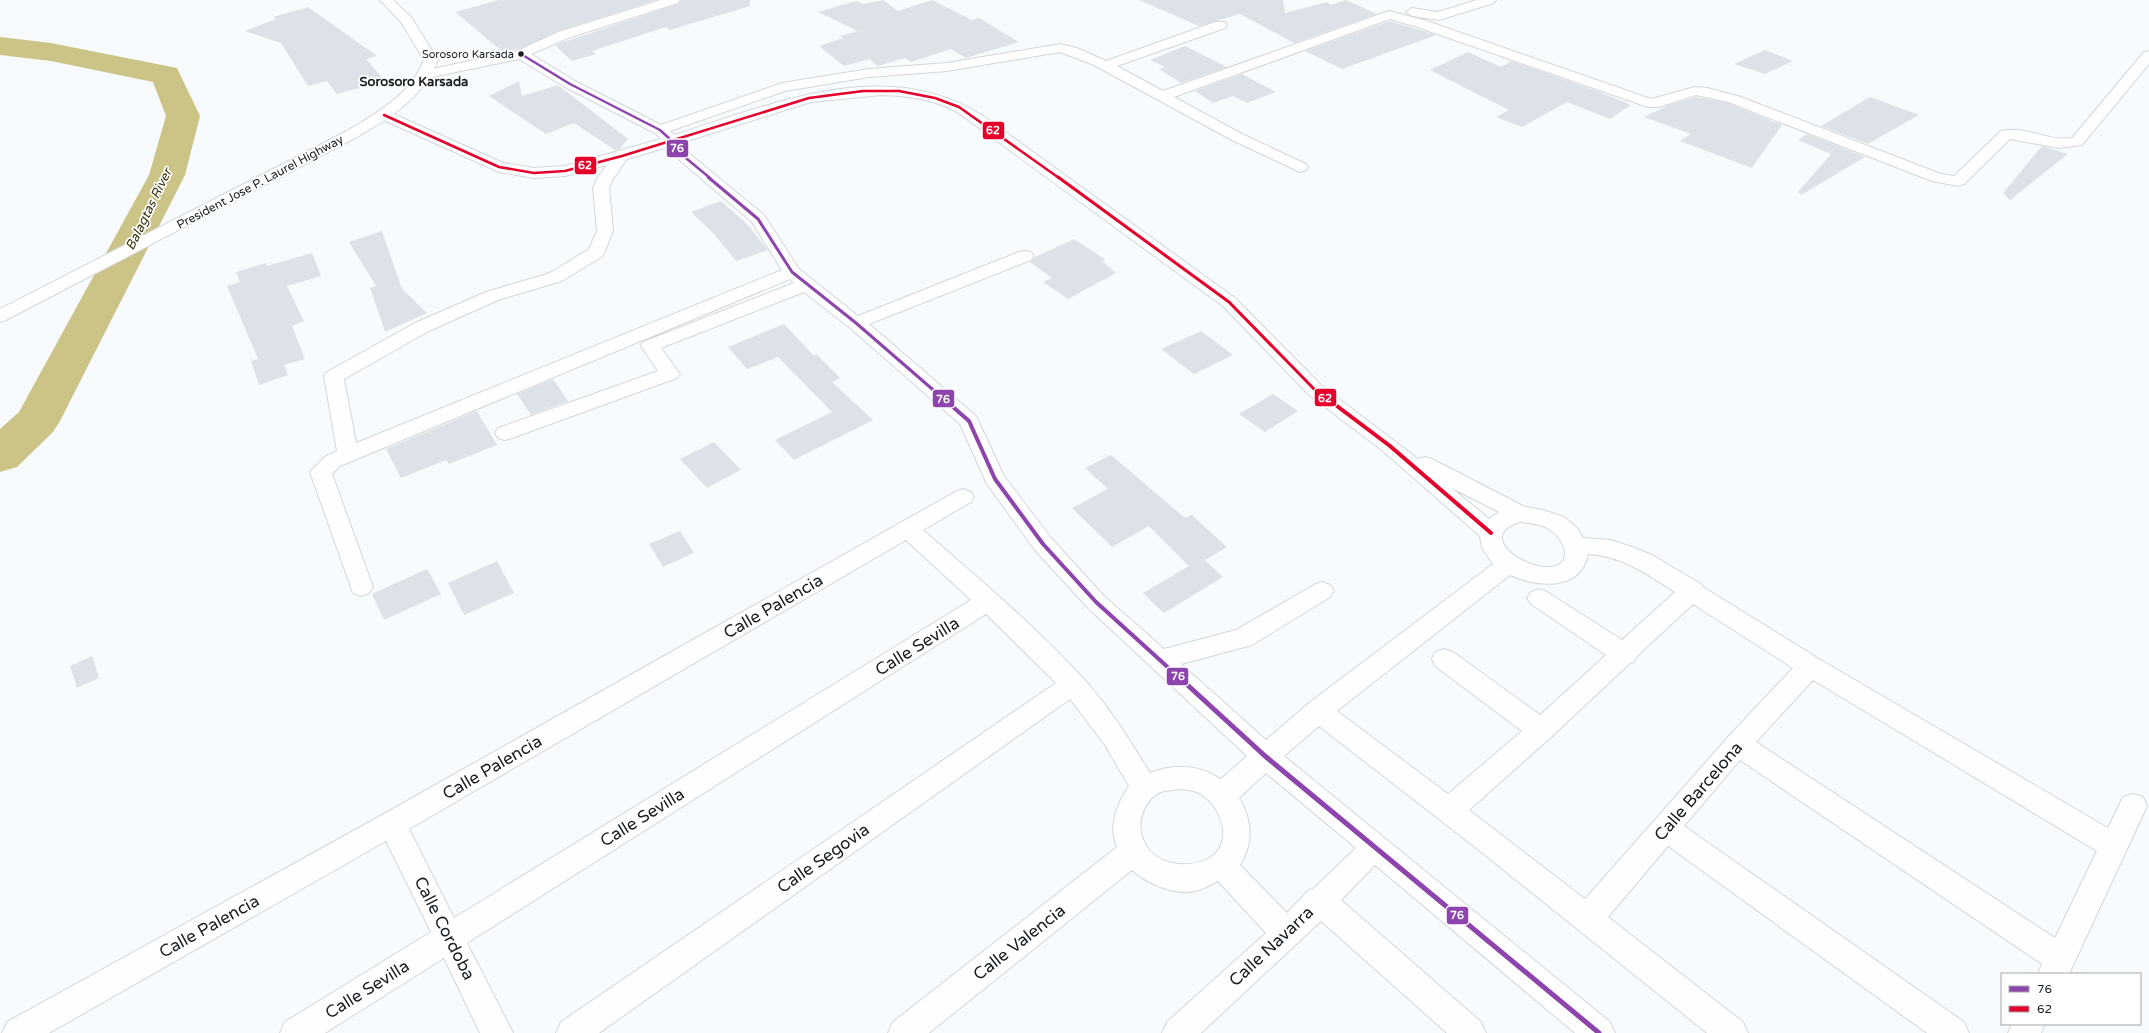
<svg xmlns="http://www.w3.org/2000/svg" width="2149" height="1033" font-family="'Varela Round',sans-serif">
  <style>
    .lines { fill: none; stroke-linecap: round; stroke-linejoin: round }
    .river { fill: #ccc386; fill-rule: evenodd }
    .building { fill: #dce2e8 }
    .street-casing { stroke: #d2d7da; stroke-width: 2 }
    .highway-casing { stroke: #d2d7da; stroke-width: 2 }
    .street { fill: #fefeff; fill-rule: evenodd }
    .highway { fill: #fefeff; fill-rule: evenodd }
    .bus-1-far3-casing { stroke: #fff; stroke-width: 4.5 }
    .bus-1-far2-casing { stroke: #fff; stroke-width: 5.5 }
    .bus-1-far1-casing { stroke: #fff; stroke-width: 7 }
    .bus-1-casing { stroke: #fff; stroke-width: 8 }
    .bus-2-far2-casing { stroke: #fff; stroke-width: 4.5 }
    .bus-2-far1-casing { stroke: #fff; stroke-width: 5.5 }
    .bus-2-casing { stroke: #fff; stroke-width: 7 }
    .bus-1-far3 { stroke: #8e44ad; stroke-width: 2.5 }
    .bus-1-far2 { stroke: #8e44ad; stroke-width: 3 }
    .bus-1-far1 { stroke: #8e44ad; stroke-width: 4 }
    .bus-1 { stroke: #8e44ad; stroke-width: 5 }
    .bus-2-far2 { stroke: #e4002b; stroke-width: 2.5 }
    .bus-2-far1 { stroke: #e4002b; stroke-width: 3 }
    .bus-2 { stroke: #e4002b; stroke-width: 4 }
    .bus-dot { fill: #161d22; stroke: #fff; stroke-width: 1.5 }
    .labels { text-anchor: middle; stroke-width: 3.5; stroke-linejoin: round; paint-order: stroke }
    .far-bus-label { font-size: 11px; fill: #161d22; stroke: #fff; text-anchor: end }
    .far-street-label { font-size: 12px; fill: #161d22; stroke: #fff }
    .far-quarter-label { font-size: 13px; font-weight: bold; fill: #161d22; stroke: #fff }
    .far-water-label { font-size: 13px; font-style: italic; fill: #3a340d; stroke: #fff }
    .near-street-label { font-size: 17px; fill: #161d22; stroke: #fff }
    .line-badge { stroke: #fff; stroke-width: 1.5 }
    .badge-label { font-size: 11px; text-anchor: middle; font-weight: bold; fill: #fff }
  </style>
  <rect width="100%" height="100%" fill="#f8fbfd"/>
  <g class="lines">
    <path class="river" d="M 0,37 L 51,43 L 177,68 L 200,116 L 185,175 L 60,421 L 53,432 L 17,467 L 0,472 L 0,429 L 19,412 L 149,175 L 166,116 L 153,82 L 51,61 L 0,55 Z"/>
  </g>
  <path class="building" d="M 499,0 L 656,0 L 558,31 L 521,48 L 503,52 L 455,12 Z
    M 681,0 L 750,0 L 750,6 L 670,30 L 666,27 L 592,51 L 596,54 L 572,61 L 555,45 L 678,4 Z
    M 883,0 L 898,11 L 932,0 L 972,20 L 979,18 L 1019,42 L 966,58 L 951,49 L 911,62 L 905,58 L 877,66 L 870,59 L 844,66 L 819,46 L 843,38 L 840,36 L 858,31 L 818,12 L 856,1 L 863,4 Z
    M 1139,0 L 1283,0 L 1285,13 L 1327,2 L 1331,5 L 1346,0 L 1377,14 L 1294,43 L 1240,14 L 1199,26 Z
    M 308,7 L 377,56 L 366,59 L 385,81 L 337,94 L 327,81 L 308,86 L 281,43 L 245,31 L 276,19 L 273,17 Z
    M 1390,21 L 1436,35 L 1342,69 L 1305,51 Z
    M 1185,46 L 1227,67 L 1181,83 L 1159,69 L 1165,67 L 1150,60 Z
    M 1765,50 L 1793,61 L 1765,74 L 1734,64 Z
    M 1468,52 L 1501,67 L 1512,61 L 1600,92 L 1631,105 L 1610,119 L 1567,102 L 1522,127 L 1496,117 L 1509,110 L 1430,70 Z
    M 1242,74 L 1276,92 L 1247,103 L 1233,96 L 1213,103 L 1195,91 Z
    M 519,81 L 522,96 L 558,85 L 628,139 L 620,149 L 615,150 L 574,123 L 546,134 L 489,96 Z
    M 1696,97 L 1728,103 L 1782,125 L 1752,168 L 1680,141 L 1691,134 L 1644,117 L 1669,105 Z
    M 1870,97 L 1919,115 L 1868,144 L 1821,126 Z
    M 1807,134 L 1865,157 L 1801,195 L 1798,192 L 1831,154 L 1798,140 Z
    M 2042,146 L 2068,154 L 2010,200 L 2003,193 Z
    M 721,201 L 746,223 L 768,250 L 736,261 L 715,235 L 691,212 Z
    M 382,231 L 402,289 L 427,313 L 385,332 L 370,288 L 376,286 L 349,242 Z
    M 1074,239 L 1106,260 L 1102,261 L 1116,273 L 1068,299 L 1043,282 L 1052,278 L 1030,262 L 1035,257 Z
    M 312,253 L 321,276 L 287,286 L 304,321 L 292,326 L 305,359 L 284,365 L 288,375 L 259,385 L 251,361 L 258,359 L 227,286 L 240,282 L 236,272 L 266,263 L 267,266 Z
    M 784,324 L 814,356 L 816,354 L 840,378 L 832,382 L 873,420 L 794,460 L 775,440 L 832,412 L 778,357 L 747,369 L 728,347 Z
    M 1201,331 L 1233,355 L 1194,374 L 1161,349 Z
    M 553,379 L 568,401 L 531,415 L 517,394 Z
    M 1273,394 L 1298,411 L 1265,432 L 1239,414 Z
    M 477,411 L 497,445 L 449,464 L 446,460 L 401,478 L 386,449 Z
    M 714,442 L 741,470 L 707,488 L 680,459 Z
    M 1111,455 L 1185,518 L 1192,515 L 1227,547 L 1205,560 L 1223,577 L 1164,613 L 1143,593 L 1189,566 L 1149,526 L 1112,547 L 1072,508 L 1108,489 L 1085,468 Z
    M 680,531 L 694,553 L 663,567 L 649,544 Z
    M 497,561 L 514,593 L 464,615 L 448,583 Z
    M 427,569 L 441,594 L 384,620 L 372,594 Z
    M 92,656 L 99,678 L 77,688 L 70,666 Z"/>
  <g class="lines">
    <g class="street-casing">
      <path id="street" d="M 661,0 L 680,0 L 678,3 L 568,38 L 531,54 L 575,81 L 661,125 L 782,83 L 869,69 L 947,63 L 1060,44 L 1077,48 L 1106,61 L 1215,22 L 1225,22 L 1227,25 L 1225,28 L 1117,66 L 1163,91 L 1389,11 L 1427,21 L 1651,99 L 1695,87 L 1707,88 L 1738,96 L 1941,174 L 1954,176 L 2001,131 C 2025,125 2048,142 2072,138 L 2144,52 L 2149,51 L 2149,64 L 2082,145 L 2059,148 L 2010,139 L 1964,184 L 1958,186 L 1932,181 L 1728,102 L 1696,95 L 1659,107 L 1648,107 L 1417,27 L 1390,19 L 1174,97 L 1242,134 L 1306,164 L 1308,167 L 1306,170 L 1300,172 L 1232,140 L 1094,65 L 1060,52 L 947,71 L 869,77 L 785,91 L 670,131 L 674,135 C 773,104 886,54 983,116 L 1235,298 L 1322,386 L 1418,459 L 1425,457 L 1432,459 L 1525,507 L 1543,510 L 1564,517 L 1578,529 L 1583,538 L 1611,540 L 1635,548 L 1652,555 L 1701,584 L 1703,587 L 1819,659 L 2108,828 L 2123,797 L 2133,794 L 2143,797 L 2147,806 L 2069,974 L 2038,974 L 2042,964 L 1740,760 L 1684,826 L 1964,1022 L 1969,1033 L 1927,1033 L 1668,846 L 1608,917 L 1743,1022 L 1748,1033 L 1707,1033 L 1475,847 L 1319,726 L 1284,756 L 1610,1022 L 1615,1033 L 1575,1033 L 1375,865 L 1341,900 L 1481,1022 L 1486,1033 L 1447,1033 L 1321,921 L 1201,1033 L 1162,1033 L 1167,1022 L 1266,933 L 1218,881 C 1210,885 1203,889 1195,891 C 1175,896 1146,883 1132,870 L 929,1033 L 888,1033 L 893,1022 L 1117,847 C 1108,826 1117,804 1129,786 L 1105,745 L 1070,699 L 599,1033 L 556,1033 L 561,1022 L 1056,683 L 986,614 L 467,943 L 513,1033 L 480,1033 L 444,958 L 325,1033 L 280,1033 L 285,1022 L 431,932 L 386,841 L 49,1033 L 2,1033 L 7,1022 L 382,815 L 955,492 L 963,489 L 971,492 L 974,497 L 971,502 L 923,530 C 977,577 1033,624 1081,676 C 1108,705 1129,739 1150,773 C 1175,763 1199,765 1221,779 L 1247,756 L 1088,608 L 1035,550 L 987,484 L 960,424 L 849,327 L 804,292 L 661,348 L 680,374 L 677,378 L 512,438 L 505,440 L 498,438 L 495,433 L 498,428 L 658,371 L 641,346 L 643,342 L 794,283 L 790,279 L 340,466 L 332,474 L 373,587 L 369,593 L 361,596 L 353,593 L 310,472 L 326,456 L 337,451 L 324,376 L 327,372 L 415,323 L 486,292 L 550,273 L 589,249 L 597,231 L 593,188 L 597,178 L 607,165 L 565,176 L 534,178 L 499,172 L 379,118 L 377,115 L 379,112 L 389,112 L 503,163 L 534,168 L 565,166 L 661,139 L 655,133 L 565,87 L 519,59 L 427,78 L 420,74 L 427,70 L 517,51 L 558,32 ZM 881,95 C 908,96 936,99 960,114 L 1223,306 L 1308,394 L 1383,451 L 1480,536 L 1482,548 L 1493,564 L 1309,703 L 1266,740 L 1181,664 L 1252,645 L 1330,597 L 1334,591 L 1330,585 L 1322,582 L 1314,585 L 1236,630 L 1164,649 L 1104,596 L 1051,538 L 1004,476 L 976,416 L 869,324 L 1031,260 L 1034,256 L 1031,252 L 1025,251 L 1019,252 L 858,316 L 799,269 L 764,215 L 686,151 L 681,143 L 811,102 ZM 668,147 L 676,157 L 752,222 L 782,270 L 356,443 L 344,379 L 429,331 L 498,300 L 562,281 L 603,256 L 613,231 L 609,188 L 613,179 L 627,159 ZM 1452,488 L 1499,512 L 1489,519 ZM 1520,522 C 1529,523 1539,524 1547,528 C 1568,540 1575,569 1544,567 C 1519,565 1478,535 1520,522 ZM 906,540 L 971,600 L 454,918 L 409,829 ZM 1588,554 C 1622,556 1647,574 1675,592 L 1622,640 L 1547,592 L 1539,589 L 1531,592 L 1527,598 L 1531,604 L 1606,655 L 1540,715 L 1453,652 L 1444,649 L 1435,652 L 1432,659 L 1435,666 L 1522,731 L 1448,794 L 1337,711 L 1510,575 C 1536,587 1581,592 1588,554 ZM 1693,604 L 1793,668 L 1729,736 L 1585,899 L 1469,810 L 1550,738 L 1630,663 L 1634,662 L 1636,657 ZM 1813,680 L 2097,851 L 2055,938 L 1756,742 ZM 1266,773 L 1356,848 L 1313,889 L 1309,890 L 1287,913 L 1240,865 C 1254,843 1252,820 1239,798 ZM 1182,789 C 1186,790 1190,790 1194,791 C 1212,797 1225,819 1223,837 C 1222,844 1218,853 1211,857 C 1189,870 1153,866 1143,839 C 1136,823 1144,799 1161,792 C 1167,790 1175,790 1182,789 Z
        M 1477,0 L 1496,0 L 1494,3 L 1439,20 L 1412,16 L 1406,12 L 1412,8 L 1438,12 Z
        M 2012,1024 L 2045,1024 L 2041,1033 L 2008,1033 Z"/>
    </g>
    <g class="highway-casing">
      <path id="highway" d="M 380,0 L 393,0 L 411,17 L 438,60 C 423,98 391,117 357,137 L 6,320 L 0,322 L 0,309 L 347,131 C 378,112 410,95 424,60 L 401,22 Z"/>
    </g>
    <use href="#street" class="street"/>
    <use href="#highway" class="highway"/>
    <g class="bus-1-far3-casing">
      <path id="bus-1-far3" d="M 521,54 L 570,84 L 660,130 L 672,141 L 681,154 L 710,178"/>
    </g>
    <g class="bus-1-far2-casing">
      <path id="bus-1-far2" d="M 708,177 L 758,219 L 792,272 L 856,323 L 946,401"/>
    </g>
    <g class="bus-1-far1-casing">
      <path id="bus-1-far1" d="M 945,400 L 969,421 L 995,479 L 1043,544 L 1096,602 L 1183,681"/>
    </g>
    <g class="bus-1-casing">
      <path id="bus-1" d="M 1182,680 L 1265,756 L 1599,1033"/>
    </g>
    <g class="bus-2-far2-casing">
      <path id="bus-2-far2" d="M 384,115 L 499,167 L 534,173 L 565,171 L 622,156 L 809,98 L 863,91 L 899,91 L 935,98 L 959,107 L 1059,178"/>
    </g>
    <g class="bus-2-far1-casing">
      <path id="bus-2-far1" d="M 1058,177 L 1229,302 L 1315,390 L 1330,401"/>
    </g>
    <g class="bus-2-casing">
      <path id="bus-2" d="M 1329,400 L 1390,446 L 1491,533"/>
    </g>
    <use href="#bus-1-far3" class="bus-1-far3"/>
    <use href="#bus-1-far2" class="bus-1-far2"/>
    <use href="#bus-1-far1" class="bus-1-far1"/>
    <use href="#bus-1" class="bus-1"/>
    <use href="#bus-2-far2" class="bus-2-far2"/>
    <use href="#bus-2-far1" class="bus-2-far1"/>
    <use href="#bus-2" class="bus-2"/>
  </g>
  <circle class="bus-dot" cx="521" cy="54" r="3.5"/>
  <g class="labels">
    <g class="far-bus-label">
      <text x="514" y="58">Sorosoro Karsada</text>
    </g>
    <g class="far-street-label">
      <text transform="translate(260 182) rotate(-28)" y="4">President Jose P. Laurel Highway</text>
    </g>
    <g class="far-quarter-label">
      <text x="414" y="86">Sorosoro Karsada</text>
    </g>
    <g class="far-water-label">
      <text transform="translate(148 209) rotate(-64)" y="5">Balagtas River</text>
    </g>
    <g class="near-street-label">
      <text transform="translate(773 606) rotate(-30)" y="6">Calle Palencia</text>
      <text transform="translate(917 646) rotate(-32)" y="6">Calle Sevilla</text>
      <text transform="translate(492 767) rotate(-30)" y="6">Calle Palencia</text>
      <text transform="translate(1698 791) rotate(-49)" y="6">Calle Barcelona</text>
      <text transform="translate(642 817) rotate(-32)" y="6">Calle Sevilla</text>
      <text transform="translate(823 858) rotate(-35)" y="6">Calle Segovia</text>
      <text transform="translate(209 926) rotate(-29)" y="6">Calle Palencia</text>
      <text transform="translate(445 928) rotate(63)" y="6">Calle Cordoba</text>
      <text transform="translate(1019 942) rotate(-38)" y="6">Calle Valencia</text>
      <text transform="translate(1271 946) rotate(-43)" y="6">Calle Navarra</text>
      <text transform="translate(367 989) rotate(-32)" y="6">Calle Sevilla</text>
    </g>
  </g>
  <g class="line-badge">
    <rect x="982" y="121" width="23" height="19" rx="4" fill="#e4002b"/>
    <rect x="666" y="139" width="23" height="19" rx="4" fill="#8e44ad"/>
    <rect x="574" y="156" width="23" height="19" rx="4" fill="#e4002b"/>
    <rect x="1314" y="388" width="23" height="19" rx="4" fill="#e4002b"/>
    <rect x="932" y="389" width="23" height="19" rx="4" fill="#8e44ad"/>
    <rect x="1166" y="667" width="23" height="19" rx="4" fill="#8e44ad"/>
    <rect x="1446" y="906" width="23" height="19" rx="4" fill="#8e44ad"/>
  </g>
  <g class="badge-label">
    <text x="993" y="134">62</text>
    <text x="677" y="152">76</text>
    <text x="585" y="169">62</text>
    <text x="1325" y="402">62</text>
    <text x="943" y="403">76</text>
    <text x="1178" y="680">76</text>
    <text x="1457" y="919">76</text>
  </g>
  <rect x="2001" y="973" width="140" height="52" fill="#ffffff" stroke="#a2a5a7"/>
  <rect x="2009" y="986" width="20" height="6" fill="#8e44ad" stroke="#a2a5a7"/>
  <text x="2037" y="993" font-size="12" fill="#161d22">76</text>
  <rect x="2009" y="1006" width="20" height="6" fill="#e4002b" stroke="#a2a5a7"/>
  <text x="2037" y="1013" font-size="12" fill="#161d22">62</text>
</svg>
